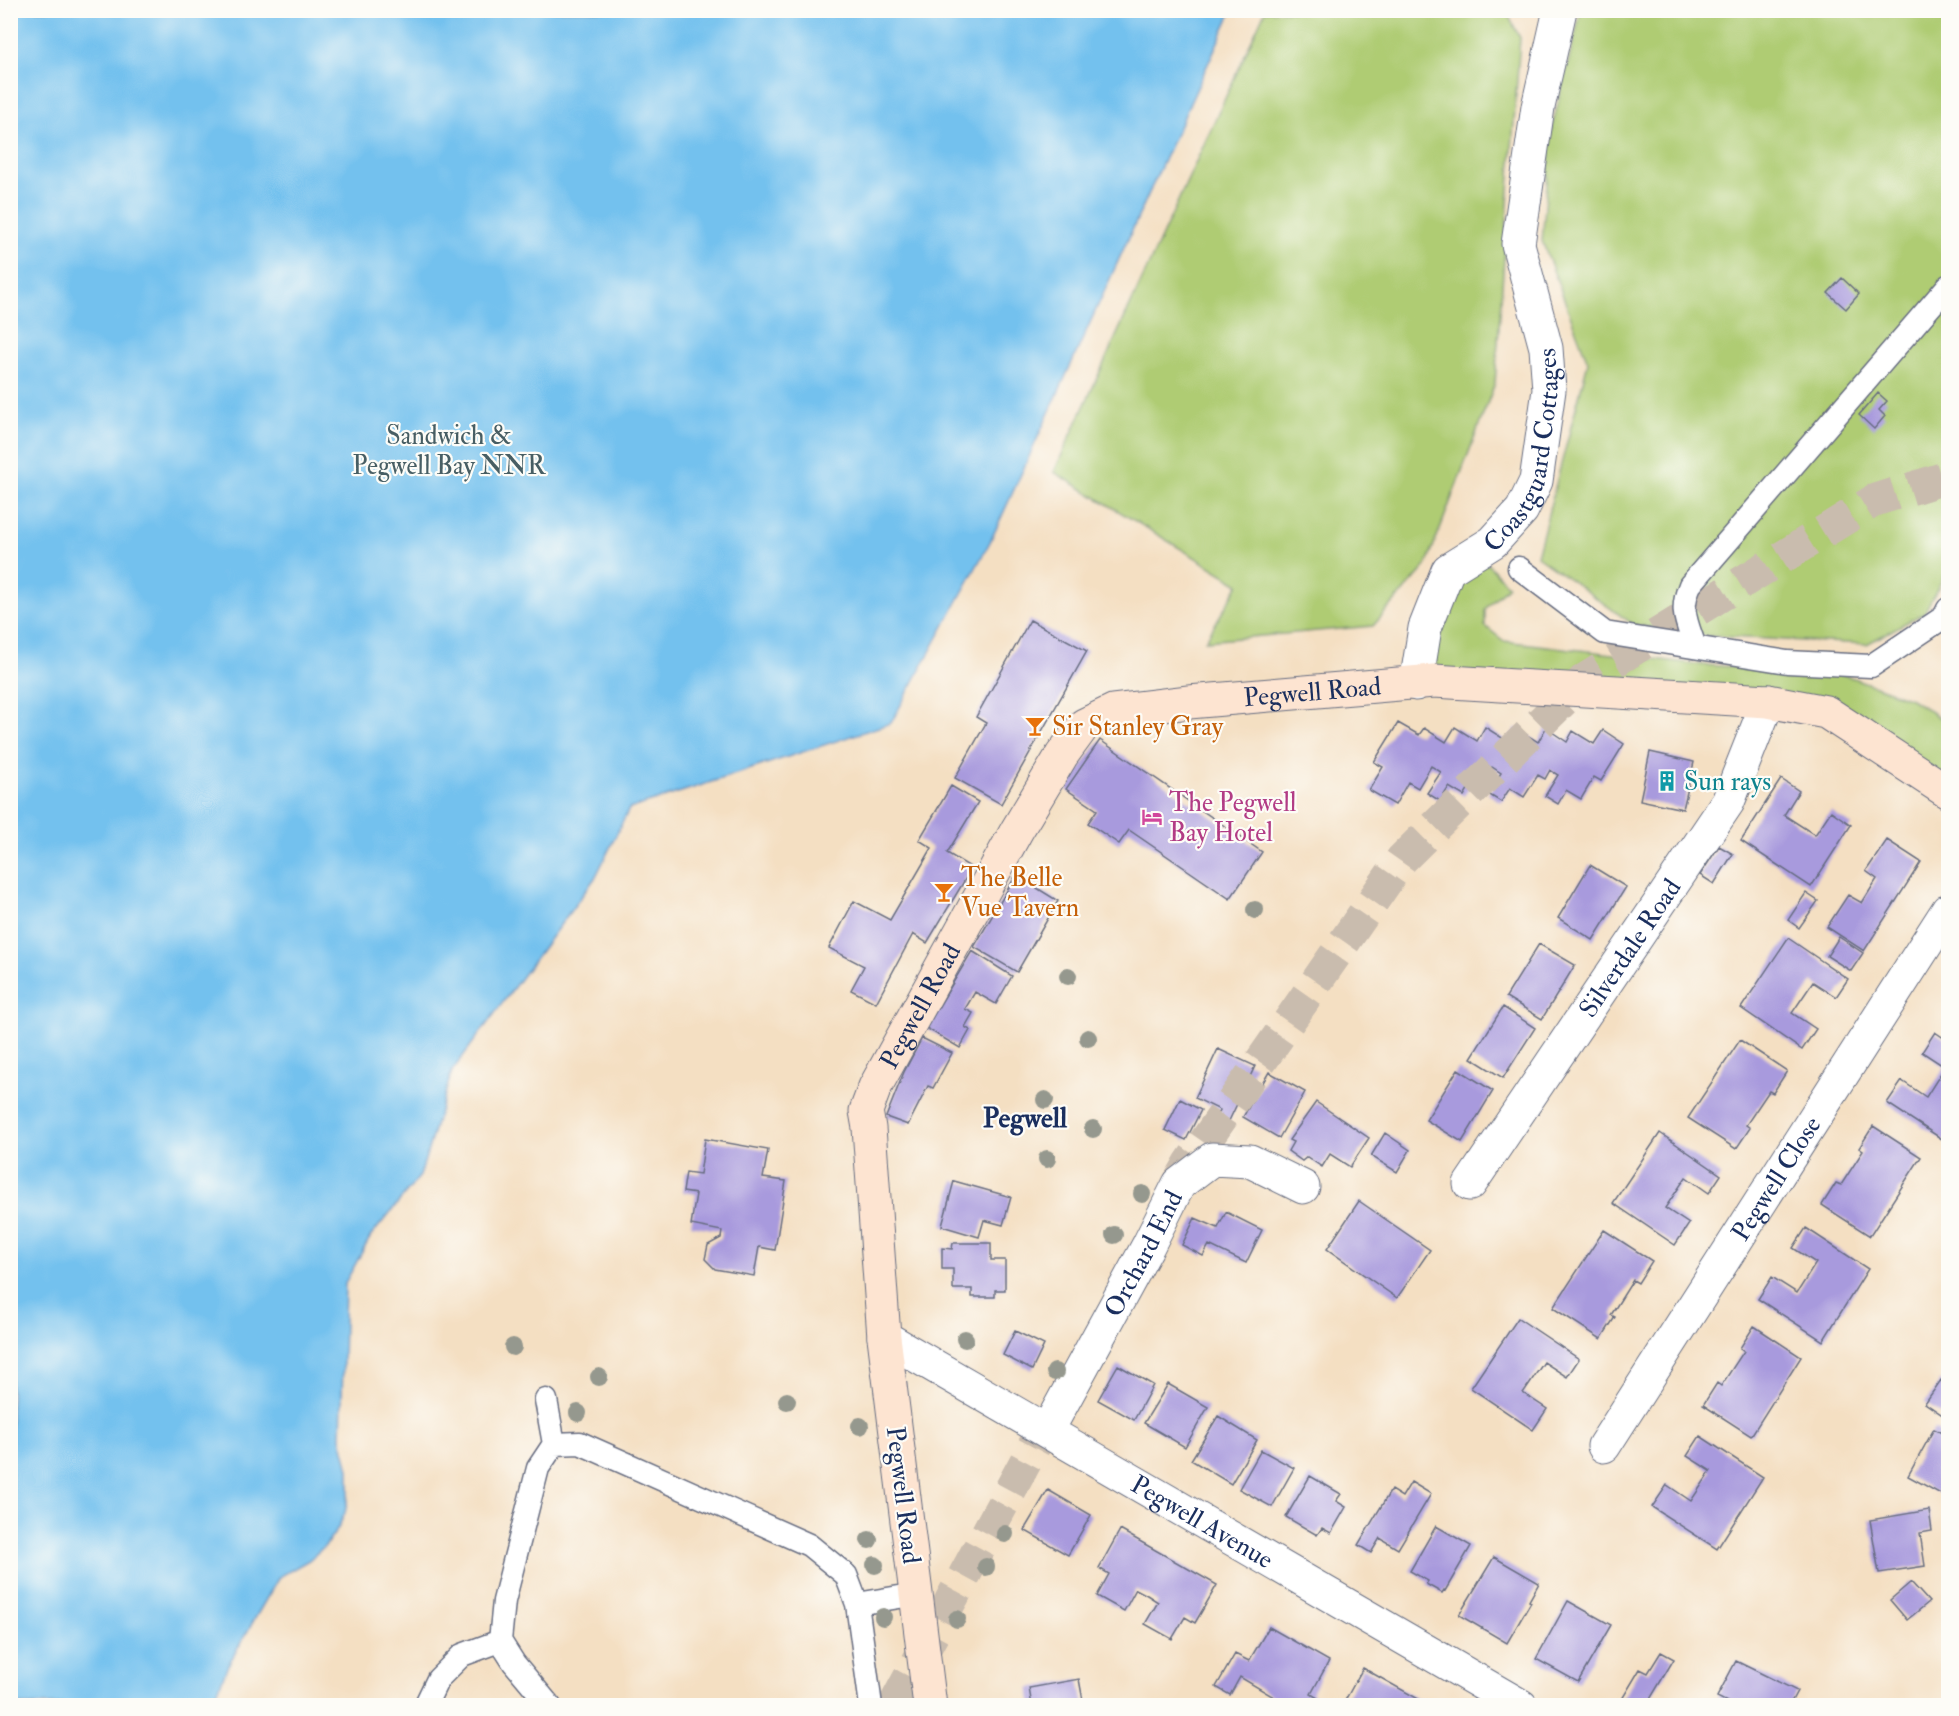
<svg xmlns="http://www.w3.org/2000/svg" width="1959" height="1716" font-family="'IM FELL Double Pica',serif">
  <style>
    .green { fill: #afcc73; stroke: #657e68; stroke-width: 1.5 }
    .water { fill: #73c1ee; stroke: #4778a6; stroke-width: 1.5 }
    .building { fill: #a89add }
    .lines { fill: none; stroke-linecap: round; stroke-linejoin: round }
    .highway-tunnel { stroke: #c9bcae; stroke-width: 33; stroke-dasharray: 33 16; stroke-linecap: butt }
    .lane-casing { stroke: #676d81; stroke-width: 25 }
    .street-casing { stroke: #676d81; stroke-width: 35 }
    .secondary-casing { stroke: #676d81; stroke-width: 35 }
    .lane { stroke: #fff; stroke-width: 22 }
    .street { stroke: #fff; stroke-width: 33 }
    .secondary { stroke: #fde4d1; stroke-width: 33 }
    .tree { fill: #95988e }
    .labels { text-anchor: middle; stroke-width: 4.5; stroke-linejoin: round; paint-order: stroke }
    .park-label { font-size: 26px; fill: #475e64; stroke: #fdfcf7 }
    .street-label { font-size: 26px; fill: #1b2f5e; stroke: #fdfcf7 }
    .food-label { font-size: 26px; fill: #c56008; stroke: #fdfcf7; text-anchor: start }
    .culture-label { font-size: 26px; fill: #0d838f; stroke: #fdfcf7; text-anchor: start }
    .hotel-label { font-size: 26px; fill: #b23c85; stroke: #fdfcf7; text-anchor: start }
    .quarter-label { font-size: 28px; font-weight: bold; fill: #1b2f5e; stroke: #fdfcf7 }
  </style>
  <rect width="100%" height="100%" fill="#fdfcf7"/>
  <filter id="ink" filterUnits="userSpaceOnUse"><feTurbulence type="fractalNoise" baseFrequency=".0167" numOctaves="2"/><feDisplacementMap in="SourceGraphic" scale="12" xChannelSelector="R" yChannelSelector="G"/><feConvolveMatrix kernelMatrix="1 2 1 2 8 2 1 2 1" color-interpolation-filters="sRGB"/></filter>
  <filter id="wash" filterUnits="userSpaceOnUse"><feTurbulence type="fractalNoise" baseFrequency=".008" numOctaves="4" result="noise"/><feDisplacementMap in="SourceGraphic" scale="24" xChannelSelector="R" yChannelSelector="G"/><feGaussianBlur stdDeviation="1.35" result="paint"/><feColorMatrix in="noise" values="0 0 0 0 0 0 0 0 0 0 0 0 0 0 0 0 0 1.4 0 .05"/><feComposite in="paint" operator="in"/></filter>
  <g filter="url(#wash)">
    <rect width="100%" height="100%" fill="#f4dfc2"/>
    <path class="green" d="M 1265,11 L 1506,11 L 1520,38 L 1495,383 L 1426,566 L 1373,626 L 1205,641 L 1239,584 L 1054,472 Z
      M 1581,11 L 1948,11 L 1948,569 L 1924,613 L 1867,644 L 1708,636 L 1634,625 L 1537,556 L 1588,362 L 1542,241 L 1552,127 Z
      M 1486,562 L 1508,586 L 1485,609 L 1485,626 L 1504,641 L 1704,665 L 1842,674 L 1911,699 L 1948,723 L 1948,785 L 1846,715 L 1437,669 L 1430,636 L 1452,591 Z"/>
    <path class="water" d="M 11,10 L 1232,11 L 991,540 L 891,723 L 629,809 L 595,878 L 452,1071 L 420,1176 L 371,1236 L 345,1283 L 341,1438 L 349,1469 L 349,1491 L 345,1513 L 337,1530 L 325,1546 L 309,1560 L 279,1577 L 228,1665 L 212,1705 L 11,1705 Z"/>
    <g id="blocks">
      <path class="building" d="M 1842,278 L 1859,294 L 1846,309 L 1828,293 Z
        M 1878,393 L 1887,401 L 1879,410 L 1885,416 L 1874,429 L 1859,415 Z
        M 1030,620 L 1087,651 L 1001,804 L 955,778 L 986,723 L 976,717 Z
        M 1398,723 L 1419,735 L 1424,728 L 1446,742 L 1455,727 L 1477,741 L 1485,727 L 1507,741 L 1516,728 L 1538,742 L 1546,728 L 1567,742 L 1573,731 L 1594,744 L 1603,730 L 1624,744 L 1601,781 L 1594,777 L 1581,799 L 1566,790 L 1558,804 L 1545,796 L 1558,775 L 1550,770 L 1545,779 L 1538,775 L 1524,797 L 1510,788 L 1501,802 L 1488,794 L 1501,773 L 1492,767 L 1485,778 L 1477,774 L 1464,796 L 1449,787 L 1440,801 L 1427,793 L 1441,772 L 1431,766 L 1418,788 L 1408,782 L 1395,805 L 1369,790 L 1383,767 L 1374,762 Z
        M 1100,740 L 1262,852 L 1230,899 L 1129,830 L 1119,844 L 1088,823 L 1097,810 L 1066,789 Z
        M 1650,752 L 1694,762 L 1683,809 L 1640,800 Z
        M 1781,779 L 1799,791 L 1784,815 L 1815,835 L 1831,811 L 1851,825 L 1811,887 L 1741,841 Z
        M 951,786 L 978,802 L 947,853 L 972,868 L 927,943 L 913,934 L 876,1003 L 851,990 L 864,966 L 829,948 L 854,901 L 890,920 L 932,848 L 919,840 Z
        M 1887,840 L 1921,862 L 1864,951 L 1827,927 L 1848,895 L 1862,903 L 1877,879 L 1866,871 Z
        M 1719,846 L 1733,854 L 1714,884 L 1700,875 Z
        M 1590,865 L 1626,887 L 1593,940 L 1558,918 Z
        M 1016,875 L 1058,901 L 1017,972 L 974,947 Z
        M 1806,893 L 1818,901 L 1799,928 L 1788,920 Z
        M 1839,937 L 1863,953 L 1851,971 L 1827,956 Z
        M 1788,938 L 1848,979 L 1836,997 L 1813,982 L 1792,1013 L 1816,1029 L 1802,1050 L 1741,1008 Z
        M 1539,944 L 1575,965 L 1542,1019 L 1506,997 Z
        M 972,951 L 1012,976 L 996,1004 L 975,992 L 965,1009 L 973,1013 L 965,1027 L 970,1030 L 960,1048 L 926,1028 Z
        M 1503,1007 L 1535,1028 L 1503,1078 L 1471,1058 Z
        M 1935,1032 L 1948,1041 L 1948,1143 L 1887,1103 L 1902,1081 L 1926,1097 L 1945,1067 L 1922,1052 Z
        M 922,1038 L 952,1053 L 933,1088 L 928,1086 L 908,1125 L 886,1117 L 904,1072 Z
        M 1740,1040 L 1787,1071 L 1773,1093 L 1769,1091 L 1746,1125 L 1750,1128 L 1736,1149 L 1688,1118 Z
        M 1218,1049 L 1255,1066 L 1227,1125 L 1215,1120 L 1220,1110 L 1195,1098 Z
        M 1458,1069 L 1493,1091 L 1462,1142 L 1426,1120 Z
        M 1269,1072 L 1305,1092 L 1279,1138 L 1243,1117 Z
        M 1180,1099 L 1201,1110 L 1186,1140 L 1165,1130 Z
        M 1316,1102 L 1369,1138 L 1350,1167 L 1330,1154 L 1322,1167 L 1307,1157 L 1302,1161 L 1288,1151 L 1293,1142 L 1289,1140 Z
        M 1873,1126 L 1921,1157 L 1870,1236 L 1822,1205 L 1836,1183 L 1841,1185 L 1863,1151 L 1859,1148 Z
        M 1385,1133 L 1410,1150 L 1397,1172 L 1371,1156 Z
        M 1660,1133 L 1721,1175 L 1709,1193 L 1686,1177 L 1665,1208 L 1689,1224 L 1675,1245 L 1613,1203 Z
        M 705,1139 L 768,1150 L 763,1178 L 786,1181 L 775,1250 L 759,1247 L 754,1276 L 715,1269 L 705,1259 L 708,1245 L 721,1238 L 722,1231 L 691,1225 L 696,1194 L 683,1192 L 686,1172 L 700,1174 Z
        M 954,1181 L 1011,1197 L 1003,1225 L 984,1220 L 979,1237 L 942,1226 Z
        M 1359,1201 L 1430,1250 L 1397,1298 L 1327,1249 Z
        M 1226,1212 L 1262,1230 L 1246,1263 L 1209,1245 L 1203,1256 L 1182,1245 L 1195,1218 L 1218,1228 Z
        M 1806,1228 L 1868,1269 L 1823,1341 L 1758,1299 L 1772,1277 L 1797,1293 L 1816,1263 L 1793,1248 Z
        M 1604,1230 L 1652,1261 L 1638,1283 L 1633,1280 L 1611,1315 L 1615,1317 L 1601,1339 L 1553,1308 Z
        M 953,1243 L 991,1243 L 991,1260 L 1005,1260 L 1005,1290 L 995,1290 L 995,1297 L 972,1297 L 972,1289 L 953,1289 L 953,1269 L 942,1269 L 942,1248 L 952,1249 Z
        M 1518,1318 L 1579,1359 L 1567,1377 L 1544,1362 L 1523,1393 L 1547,1409 L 1533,1430 L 1471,1388 Z
        M 1754,1326 L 1801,1357 L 1751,1436 L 1703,1405 L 1717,1383 L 1721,1386 L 1744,1351 L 1740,1348 Z
        M 1015,1331 L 1044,1345 L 1032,1370 L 1003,1355 Z
        M 1118,1365 L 1153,1385 L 1134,1420 L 1098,1400 Z
        M 1941,1380 L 1948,1385 L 1948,1415 L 1947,1418 L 1925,1403 Z
        M 1168,1384 L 1208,1407 L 1185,1447 L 1144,1423 Z
        M 1218,1416 L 1257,1440 L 1231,1484 L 1191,1460 Z
        M 1934,1429 L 1948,1436 L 1948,1498 L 1908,1476 Z
        M 1700,1436 L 1763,1477 L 1717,1549 L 1652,1507 L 1667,1485 L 1691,1501 L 1711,1471 L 1687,1456 Z
        M 1261,1450 L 1294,1468 L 1272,1507 L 1239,1489 Z
        M 1310,1476 L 1341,1494 L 1336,1501 L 1346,1507 L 1331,1533 L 1322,1528 L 1317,1535 L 1286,1517 Z
        M 1411,1482 L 1431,1494 L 1398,1549 L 1380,1538 L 1371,1553 L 1358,1545 L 1391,1490 L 1402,1497 Z
        M 1048,1490 L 1091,1515 L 1068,1555 L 1024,1530 Z
        M 1929,1510 L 1932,1531 L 1920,1533 L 1925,1566 L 1879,1573 L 1870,1520 Z
        M 1436,1526 L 1471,1546 L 1445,1591 L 1444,1590 L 1442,1593 L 1426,1584 L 1428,1581 L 1410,1571 Z
        M 1120,1530 L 1217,1585 L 1195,1623 L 1185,1617 L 1172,1639 L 1145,1624 L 1158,1602 L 1147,1595 L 1136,1589 L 1124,1611 L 1097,1596 L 1109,1574 L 1099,1568 Z
        M 1494,1557 L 1539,1583 L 1529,1601 L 1531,1602 L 1507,1643 L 1459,1615 Z
        M 1911,1582 L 1929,1602 L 1907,1620 L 1890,1600 Z
        M 1568,1601 L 1611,1625 L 1578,1682 L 1536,1659 Z
        M 1269,1627 L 1329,1661 L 1311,1694 L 1326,1703 L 1325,1706 L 1289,1706 L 1240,1677 L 1230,1695 L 1216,1687 L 1235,1654 L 1249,1661 Z
        M 1661,1652 L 1674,1659 L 1646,1706 L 1619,1704 L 1640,1669 L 1648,1673 Z
        M 1736,1661 L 1797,1691 L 1789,1706 L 1735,1706 L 1717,1697 Z
        M 1363,1668 L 1422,1701 L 1419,1706 L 1342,1706 Z
        M 1079,1679 L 1084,1706 L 1032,1706 L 1029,1688 Z"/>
    </g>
  </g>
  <g filter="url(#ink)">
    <use href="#blocks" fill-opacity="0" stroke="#676d81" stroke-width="1.5"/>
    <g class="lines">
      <path class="highway-tunnel" d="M 1178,1184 L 1190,1163 L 1402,859 L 1584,680 L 1875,500 L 1948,477
        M 894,1706 L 1056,1405"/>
      <g class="lane-casing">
        <path id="lane" d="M 1519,568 L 1605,633 L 1787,662 L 1871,666 L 1944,617 L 1948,609
          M 1695,647 C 1687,622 1679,611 1690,585 L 1948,286
          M 546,1400 L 554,1444
          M 857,1604 L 917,1594
          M 425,1706 L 438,1679 L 462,1655 L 500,1641
          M 550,1706 L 514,1663 L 500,1641 L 504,1601 L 538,1468 L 554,1444 L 580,1443 L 809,1545 L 846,1575 L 857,1604 L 871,1706"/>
      </g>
      <g class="street-casing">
        <g id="street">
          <path id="s1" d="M 1416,684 L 1425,628 L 1448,570 L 1493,542 L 1522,510 L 1536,481 L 1549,390 L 1546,348 L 1518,244 L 1538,107 L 1560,10"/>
          <path id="s2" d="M 1470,1184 L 1728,802 L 1768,701"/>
          <path id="s3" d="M 884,1337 L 1521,1706"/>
          <path id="s4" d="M 1047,1431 L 1148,1246 L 1179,1184 L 1212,1159 L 1250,1161 L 1303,1187"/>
          <path id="s5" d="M 1604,1446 L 1948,910"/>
        </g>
      </g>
      <g class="secondary-casing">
        <g id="secondary">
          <path id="s6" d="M 930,1706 L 884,1337 L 869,1128 L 866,1111 L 875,1087 L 1017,830 L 1062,755 L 1084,725 L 1113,711 L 1189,702 L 1434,681 L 1768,701 L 1826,712 L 1948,792"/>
        </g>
      </g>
      <use href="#lane" class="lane"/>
      <use href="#street" class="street"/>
      <use href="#secondary" class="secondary"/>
    </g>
    <g class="tree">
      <circle cx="1255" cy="910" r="9"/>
      <circle cx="1068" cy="976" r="9"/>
      <circle cx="1088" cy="1038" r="9"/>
      <circle cx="1045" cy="1100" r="9"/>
      <circle cx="1093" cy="1129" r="9"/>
      <circle cx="1047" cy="1159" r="9"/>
      <circle cx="1142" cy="1194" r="9"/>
      <circle cx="1114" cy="1235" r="9"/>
      <circle cx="965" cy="1339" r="9"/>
      <circle cx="513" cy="1347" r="9"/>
      <circle cx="1055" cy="1372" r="9"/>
      <circle cx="599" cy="1377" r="9"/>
      <circle cx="787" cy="1401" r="9"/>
      <circle cx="578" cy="1413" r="9"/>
      <circle cx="860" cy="1426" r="9"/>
      <circle cx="1005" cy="1534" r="9"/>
      <circle cx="869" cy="1540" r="9"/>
      <circle cx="875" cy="1565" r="9"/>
      <circle cx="986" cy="1567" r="9"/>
      <circle cx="883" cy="1617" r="9"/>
      <circle cx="957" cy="1619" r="9"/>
    </g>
  </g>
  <defs>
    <g id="bar-bare" transform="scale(1.62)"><path d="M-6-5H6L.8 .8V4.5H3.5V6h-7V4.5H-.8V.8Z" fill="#e8710a" stroke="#fdfcf7" stroke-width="2.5" paint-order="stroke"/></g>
    <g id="building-bare" transform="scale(1.62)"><path d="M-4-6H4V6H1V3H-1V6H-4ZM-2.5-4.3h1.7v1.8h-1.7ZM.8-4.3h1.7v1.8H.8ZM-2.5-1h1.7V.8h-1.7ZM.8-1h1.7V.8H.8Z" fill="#0f9aa8" stroke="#fdfcf7" stroke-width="2.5" paint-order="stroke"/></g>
    <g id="hotel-bare" transform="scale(1.62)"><path d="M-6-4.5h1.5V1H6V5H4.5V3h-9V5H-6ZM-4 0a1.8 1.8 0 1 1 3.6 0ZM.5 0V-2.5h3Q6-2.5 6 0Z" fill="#d1479c" stroke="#fdfcf7" stroke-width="2.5" paint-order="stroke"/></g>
  </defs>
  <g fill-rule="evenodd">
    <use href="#bar-bare" x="1035" y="726"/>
    <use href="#building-bare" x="1667" y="781"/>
    <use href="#hotel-bare" x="1152" y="817"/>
    <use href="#bar-bare" x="944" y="892"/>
  </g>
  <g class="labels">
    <g class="park-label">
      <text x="449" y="444">Sandwich &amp;<tspan x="449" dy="30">Pegwell Bay NNR</tspan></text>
    </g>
    <g class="street-label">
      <text dy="9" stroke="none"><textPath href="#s1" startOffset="273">Coastguard Cottages</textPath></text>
      <text dy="9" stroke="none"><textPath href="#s6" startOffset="1275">Pegwell Road</textPath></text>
      <text dy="9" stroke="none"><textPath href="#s2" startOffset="285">Silverdale Road</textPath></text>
      <text dy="9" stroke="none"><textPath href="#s6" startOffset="717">Pegwell Road</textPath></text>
      <text dy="9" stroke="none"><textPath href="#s5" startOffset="318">Pegwell Close</textPath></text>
      <text dy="9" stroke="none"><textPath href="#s4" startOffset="202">Orchard End</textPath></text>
      <text transform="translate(904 1495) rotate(83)" y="9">Pegwell Road</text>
      <text dy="9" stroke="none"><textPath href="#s3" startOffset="368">Pegwell Avenue</textPath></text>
    </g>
    <g class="food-label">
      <text x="1052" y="735">Sir Stanley Gray</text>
      <text x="961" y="886">The Belle<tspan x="961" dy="30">Vue Tavern</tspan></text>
    </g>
    <g class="culture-label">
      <text x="1684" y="790">Sun rays</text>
    </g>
    <g class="hotel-label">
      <text x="1169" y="811">The Pegwell<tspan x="1169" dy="30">Bay Hotel</tspan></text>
    </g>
    <g class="quarter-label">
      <text x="1025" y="1127">Pegwell</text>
    </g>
  </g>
  <rect width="1959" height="1716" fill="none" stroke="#fdfcf7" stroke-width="36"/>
</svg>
